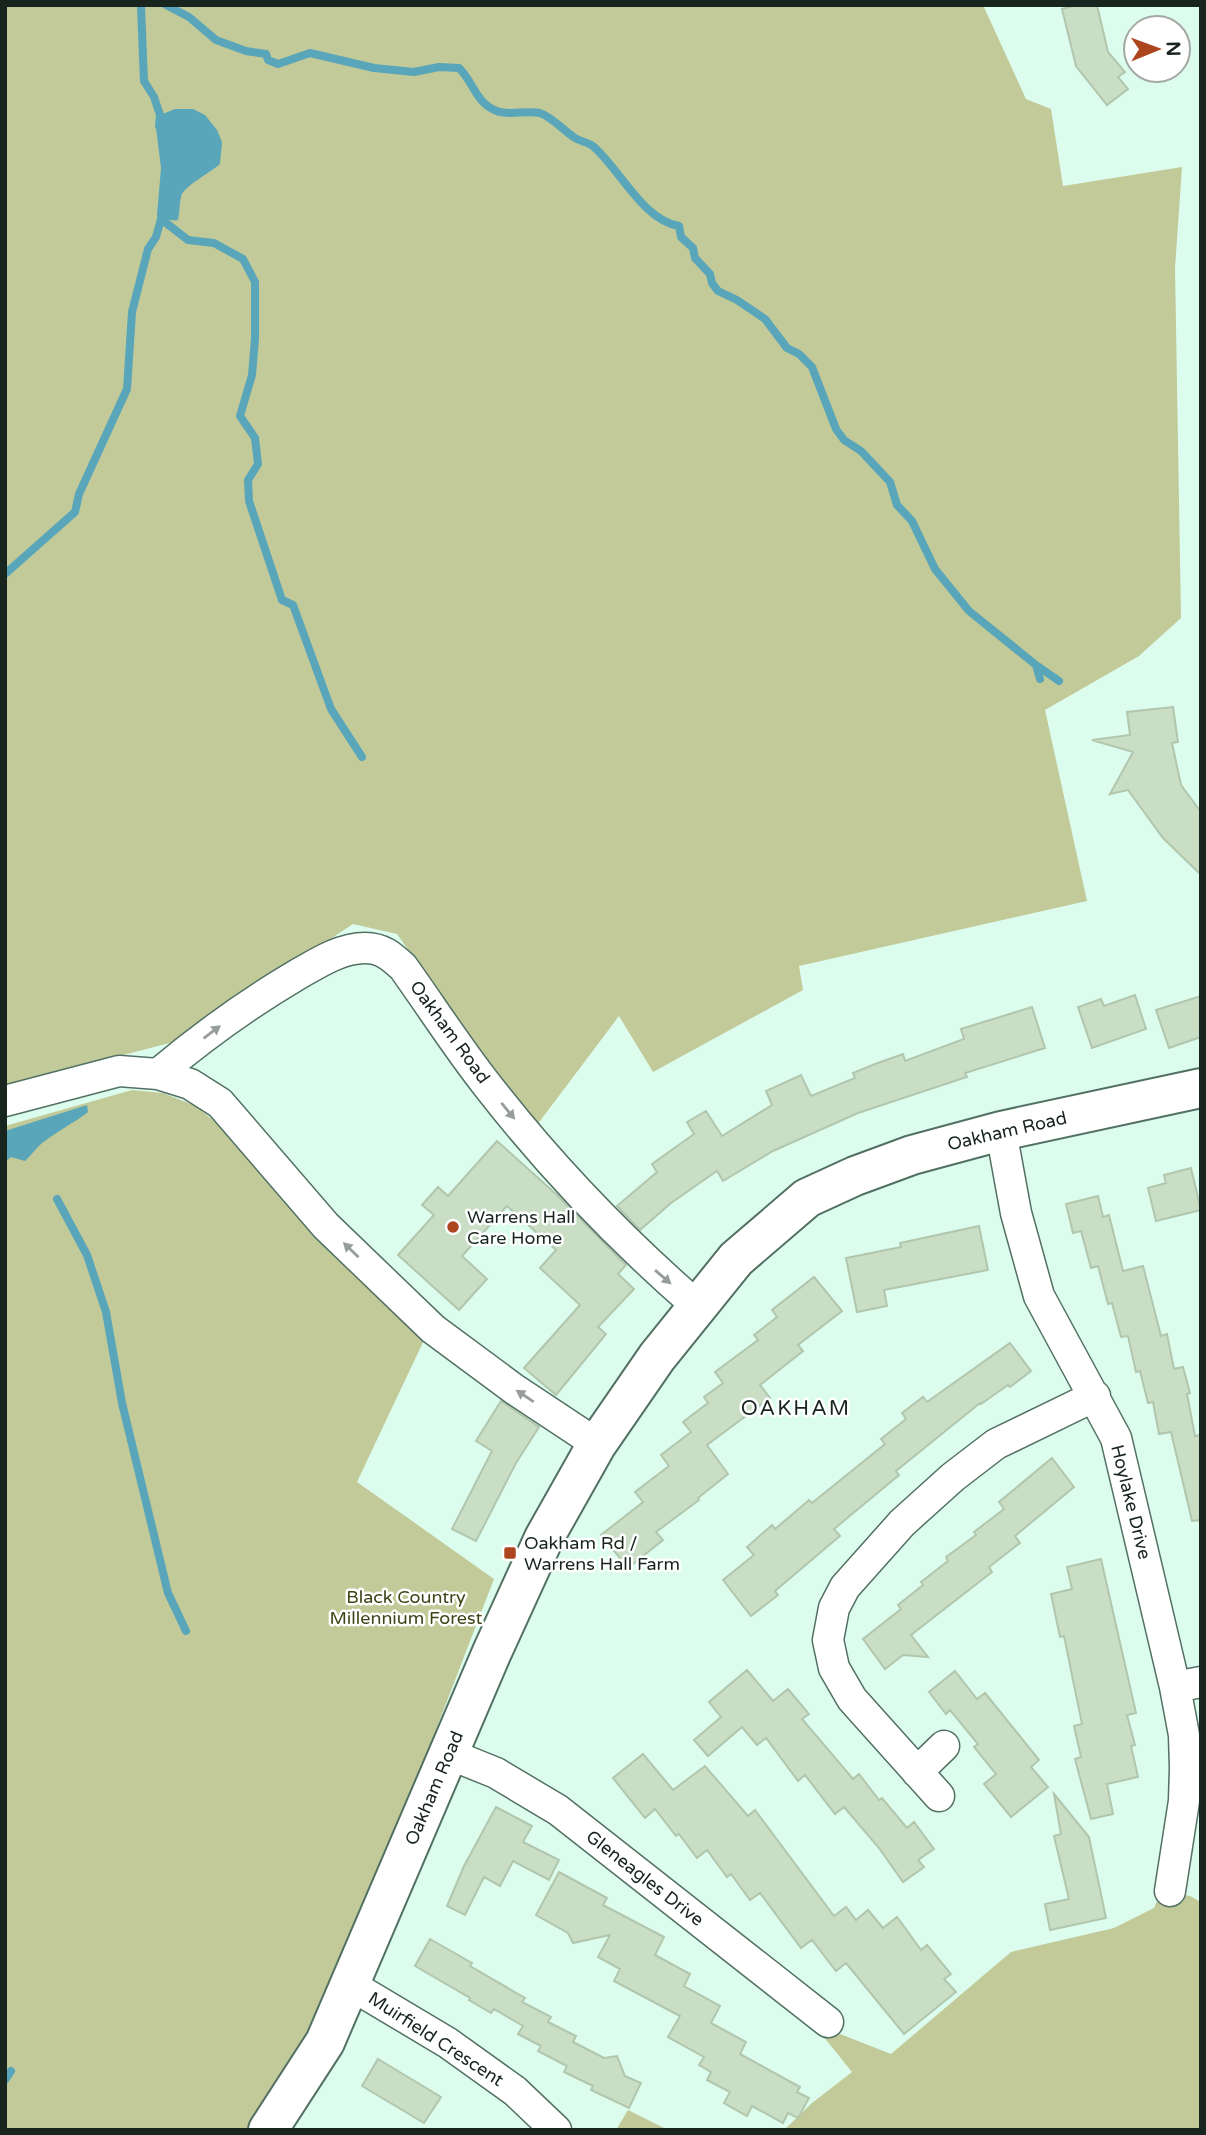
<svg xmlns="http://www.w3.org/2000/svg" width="1206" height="2135" font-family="'Varela Round',sans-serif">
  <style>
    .green { fill: #c2ca99 }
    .water { fill: #59a5b9 }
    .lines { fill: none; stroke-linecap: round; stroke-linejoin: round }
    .stream { stroke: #59a5b9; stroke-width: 8 }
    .building { fill: #c9dec5; stroke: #b1c6ad; stroke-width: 2 }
    .minor-casing { stroke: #527063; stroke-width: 33 }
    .tertiary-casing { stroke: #527063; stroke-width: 42 }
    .minor { stroke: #fff; stroke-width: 30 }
    .tertiary { stroke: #fff; stroke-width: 38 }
    .oneway { fill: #979d9a }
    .poi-dot { fill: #ad461f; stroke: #fff; stroke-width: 2.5 }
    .labels { text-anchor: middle; stroke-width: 5; stroke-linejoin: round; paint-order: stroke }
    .street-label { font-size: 18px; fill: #18251f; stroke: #fff }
    .poi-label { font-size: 18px; fill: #18251f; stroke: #fff; text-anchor: start }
    .park-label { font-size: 18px; fill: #3f4417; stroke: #fff }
    .quarter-label { font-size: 21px; letter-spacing: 2px; fill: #18251f; stroke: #fff }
  </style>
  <rect width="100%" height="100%" fill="#dcfdee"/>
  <path class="green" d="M 5,5 L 983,5 L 1026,99 L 1051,109 L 1063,186 L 1182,167 L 1175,268 L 1181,618 L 1139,656 L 1045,710 L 1087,901 L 799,966 L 803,990 L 653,1072 L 619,1016 L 534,1129 L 397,934 L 353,924 L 177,1041 L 5,1086 Z
    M 132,1090 L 163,1093 L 196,1106 L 241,1143 L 425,1338 L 357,1482 L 494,1579 L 370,1901 L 297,2059 L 249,2130 L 5,2130 L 5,1126 Z
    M 1162,1890 L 1190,1896 L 1201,1902 L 1201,2130 L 784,2130 L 812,2103 L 852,2072 L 823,2036 L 830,2030 L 891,2054 L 1011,1952 L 1114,1928 L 1154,1908 Z
    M 628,2110 L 668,2130 L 616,2130 Z"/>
  <path class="water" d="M 175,109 L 193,109 L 205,115 L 217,130 L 222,142 L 220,164 C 210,173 182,187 181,197 C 179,205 180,212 178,220 C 172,221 162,219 157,215 L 161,168 L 156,128 L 160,115 Z
    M 87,1105 L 88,1112 C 74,1123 59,1130 45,1141 C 37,1146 32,1155 25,1161 L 11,1157 L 5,1162 L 5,1131 Z"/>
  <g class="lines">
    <path class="stream" d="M 166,5 L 189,17 L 216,40 L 246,51 L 266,54 L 268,60 L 278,64 L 310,53 L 374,68 L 414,72 L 439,67 L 459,68 C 473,81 476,104 497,111 C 510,116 526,110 540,113 C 552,117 564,131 575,138 C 581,142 589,142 594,147 C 621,171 643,220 679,226 L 681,237 L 693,248 L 695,258 L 710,274 L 712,283 L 718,291 L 737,300 L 765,319 L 787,348 L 799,354 L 812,367 L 836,429 L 844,440 L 861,451 L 890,482 L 897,505 L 912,521 L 935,569 L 969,611 L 1036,665 L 1040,679
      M 141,6 L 144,81 L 154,97 L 160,115 L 159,126
      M 162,210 L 161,219 L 188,240 L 214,243 L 243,259 L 255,282 L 255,339 L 252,375 L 240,416 L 255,438 L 258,464 L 248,480 L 249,501 L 282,600 L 293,605 L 331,709 L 362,757
      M 5,574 L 75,512 L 79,494 L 127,389 L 132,312 L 148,249 L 156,237 L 161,219
      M 1036,665 L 1059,681
      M 57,1199 L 87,1255 L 106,1312 L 122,1403 L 168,1593 L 186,1631
      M 5,2080 L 11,2071"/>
  </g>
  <path class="building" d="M 1076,5 L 1097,5 L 1108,52 L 1125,72 L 1118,77 L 1128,89 L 1107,105 L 1076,66 L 1062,9 Z
    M 1173,707 L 1178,742 L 1172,743 L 1181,785 L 1201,812 L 1201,875 L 1163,838 L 1128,790 L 1110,794 L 1133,752 L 1092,740 L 1130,735 L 1127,712 Z
    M 1135,995 L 1146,1029 L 1092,1048 L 1078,1007 L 1101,999 L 1104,1006 Z
    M 1201,996 L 1201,1037 L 1169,1048 L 1156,1010 Z
    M 1032,1007 L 1045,1048 L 965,1073 L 967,1077 L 858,1113 L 773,1151 L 723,1181 L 717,1171 L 671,1203 L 640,1230 L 617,1206 L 657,1172 L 652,1164 L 694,1134 L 687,1122 L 706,1111 L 722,1136 L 772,1105 L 766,1091 L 801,1075 L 811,1096 L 855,1078 L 853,1073 L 875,1064 L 903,1054 L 905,1061 L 964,1039 L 961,1029 Z
    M 497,1141 L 557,1195 L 626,1265 L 618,1274 L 634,1289 L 598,1327 L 606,1334 L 556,1395 L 524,1368 L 580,1305 L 540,1268 L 556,1250 L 507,1206 L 462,1256 L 487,1279 L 459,1310 L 398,1255 L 434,1215 L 422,1205 L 438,1187 L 448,1196 Z
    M 1191,1168 L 1201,1210 L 1156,1221 L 1148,1188 L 1166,1183 L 1164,1175 Z
    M 1098,1196 L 1103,1217 L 1109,1215 L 1123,1271 L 1143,1266 L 1161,1336 L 1167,1334 L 1174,1369 L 1183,1367 L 1190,1393 L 1187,1394 L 1195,1436 L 1201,1435 L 1201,1520 L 1192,1521 L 1171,1432 L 1159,1434 L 1153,1402 L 1148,1403 L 1140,1371 L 1136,1372 L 1128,1336 L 1121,1337 L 1112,1303 L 1108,1304 L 1098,1266 L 1091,1268 L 1081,1231 L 1073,1233 L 1066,1204 Z
    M 979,1226 L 988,1270 L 884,1290 L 887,1306 L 857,1312 L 846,1258 L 901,1247 L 900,1243 Z
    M 814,1277 L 842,1311 L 798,1345 L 803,1351 L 760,1385 L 770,1398 L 707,1445 L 728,1474 L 698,1498 L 699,1500 L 656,1532 L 663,1540 L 628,1568 L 601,1535 L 643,1502 L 635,1492 L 669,1466 L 661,1455 L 691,1432 L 683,1422 L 708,1403 L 704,1397 L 723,1383 L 715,1372 L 758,1340 L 754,1335 L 777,1317 L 772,1310 Z
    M 1010,1343 L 1031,1371 L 1010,1387 L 1008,1385 L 981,1404 L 980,1403 L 896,1471 L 899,1475 L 834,1529 L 840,1536 L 775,1591 L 778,1595 L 751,1616 L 723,1580 L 754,1555 L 747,1547 L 772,1525 L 775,1529 L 809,1500 L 812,1503 L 885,1444 L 881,1439 L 906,1419 L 902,1413 L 923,1397 L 927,1402 Z
    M 501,1401 L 539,1427 L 516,1463 L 476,1541 L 452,1529 L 492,1451 L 476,1441 Z
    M 1052,1458 L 1074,1487 L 1015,1536 L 1020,1543 L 989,1567 L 992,1572 L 911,1635 L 928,1657 L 903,1655 L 885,1669 L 863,1639 L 901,1609 L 898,1605 L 923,1585 L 921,1582 L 948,1561 L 946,1557 L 976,1535 L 974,1532 L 1004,1509 L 999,1502 Z
    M 1101,1559 L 1136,1713 L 1127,1715 L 1135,1745 L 1131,1746 L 1138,1777 L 1107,1784 L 1113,1814 L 1091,1819 L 1075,1759 L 1081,1757 L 1074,1726 L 1082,1724 L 1064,1636 L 1060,1637 L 1051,1594 L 1072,1589 L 1067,1567 Z
    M 747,1670 L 773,1701 L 788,1689 L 809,1714 L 802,1719 L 853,1779 L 859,1774 L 879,1800 L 882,1798 L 907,1828 L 914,1822 L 934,1849 L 918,1860 L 924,1867 L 903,1882 L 879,1848 L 844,1807 L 835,1814 L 805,1775 L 798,1781 L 766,1738 L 757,1745 L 742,1727 L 708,1756 L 694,1740 L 721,1717 L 709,1702 Z
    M 955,1671 L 977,1699 L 985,1693 L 1039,1760 L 1031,1767 L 1048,1787 L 1011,1817 L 984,1784 L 996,1774 L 974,1747 L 978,1744 L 950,1710 L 946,1714 L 929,1692 Z
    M 643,1754 L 673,1790 L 705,1766 L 748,1816 L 755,1810 L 834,1916 L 846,1907 L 856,1920 L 868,1910 L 883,1928 L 897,1917 L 921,1950 L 927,1945 L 951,1974 L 944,1979 L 956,1992 L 904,2034 L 846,1963 L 836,1971 L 812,1940 L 801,1948 L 760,1893 L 750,1900 L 731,1874 L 727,1877 L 707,1850 L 697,1858 L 679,1834 L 676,1836 L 655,1809 L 645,1818 L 613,1778 Z
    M 1054,1794 L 1089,1837 L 1106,1918 L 1050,1930 L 1045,1904 L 1069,1899 L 1054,1836 L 1061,1834 Z
    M 496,1807 L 532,1826 L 523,1842 L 559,1860 L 549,1880 L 513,1861 L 500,1886 L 484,1877 L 465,1915 L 447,1906 L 464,1866 Z
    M 559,1872 L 607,1898 L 603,1905 L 664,1937 L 655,1955 L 690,1974 L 684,1986 L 720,2006 L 711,2023 L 746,2042 L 740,2054 L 800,2087 L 797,2092 L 809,2098 L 798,2118 L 788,2113 L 783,2123 L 752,2106 L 747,2116 L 724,2103 L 730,2092 L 707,2080 L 711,2072 L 699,2065 L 704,2057 L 668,2037 L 680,2016 L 614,1981 L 620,1969 L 598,1957 L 610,1935 L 573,1943 L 568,1933 L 536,1915 Z
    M 430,1939 L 472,1963 L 470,1966 L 525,1998 L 522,2002 L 551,2017 L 548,2022 L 576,2036 L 573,2042 L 604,2058 L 617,2056 L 625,2076 L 641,2083 L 629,2108 L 591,2090 L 593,2086 L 564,2072 L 567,2066 L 538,2051 L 541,2046 L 518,2034 L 523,2026 L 494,2009 L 491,2013 L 469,2000 L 470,1998 L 415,1966 Z
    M 378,2059 L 441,2097 L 424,2123 L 362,2086 Z"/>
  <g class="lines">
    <g class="minor-casing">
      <path id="minor" d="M 158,1074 C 202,1037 246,1005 295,976 C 316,964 340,948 365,948 C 382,948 391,956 403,967 C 431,1006 457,1047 487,1085 C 549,1165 619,1238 696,1305
        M 5,1101 L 119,1071 L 158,1074 L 190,1084 L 220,1103 L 326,1226 L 433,1329 L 514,1389 L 597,1444
        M 1001,1131 L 1016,1213 L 1039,1296 L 1116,1438 L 1175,1687 L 1184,1735 L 1185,1768 L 1184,1801 L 1170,1891
        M 1175,1687 L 1201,1682
        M 449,1754 L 496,1773 L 558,1810 L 828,2022
        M 917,1772 L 944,1746
        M 939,1796 L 852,1699 L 834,1668 L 828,1640 L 834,1608 L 845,1587 L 902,1523 L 953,1477 L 996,1444 L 1095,1396
        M 349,1984 L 448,2043 L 515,2091 L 556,2130"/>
    </g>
    <g class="tertiary-casing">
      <path id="tertiary" d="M 268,2130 L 325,2042 L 492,1652 L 544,1538 L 597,1444 L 657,1357 L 736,1259 L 807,1198 L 855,1176 L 912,1155 L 1001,1131 L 1201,1088"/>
    </g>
    <use href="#minor" class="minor"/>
    <use href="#tertiary" class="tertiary"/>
  </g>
  <defs><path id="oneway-solid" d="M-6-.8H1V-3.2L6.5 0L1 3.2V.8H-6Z" transform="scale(1.75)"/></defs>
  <g class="oneway">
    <use href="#oneway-solid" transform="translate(212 1032) rotate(-37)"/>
    <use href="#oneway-solid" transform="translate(508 1111) rotate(51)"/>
    <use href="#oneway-solid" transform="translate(351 1250) rotate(-136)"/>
    <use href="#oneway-solid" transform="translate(663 1277) rotate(41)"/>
    <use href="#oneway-solid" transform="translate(525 1396) rotate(-146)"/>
  </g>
  <g class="poi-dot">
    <circle cx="453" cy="1227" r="7"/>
    <rect x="503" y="1546" width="14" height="14" rx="3.5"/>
  </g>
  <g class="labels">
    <g class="street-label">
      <text transform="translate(450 1032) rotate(54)" y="6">Oakham Road</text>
      <text transform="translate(1007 1131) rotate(-13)" y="6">Oakham Road</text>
      <text transform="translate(1131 1502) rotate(76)" y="6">Hoylake Drive</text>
      <text transform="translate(434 1788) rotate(-67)" y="6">Oakham Road</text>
      <text transform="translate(645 1878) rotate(38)" y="6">Gleneagles Drive</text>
      <text transform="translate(436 2039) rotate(33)" y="6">Muirfield Crescent</text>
    </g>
    <g class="poi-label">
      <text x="467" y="1223">Warrens Hall<tspan x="467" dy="21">Care Home</tspan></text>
      <text x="524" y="1549">Oakham Rd /<tspan x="524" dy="21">Warrens Hall Farm</tspan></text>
    </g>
    <g class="park-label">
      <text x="406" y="1603">Black Country<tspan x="406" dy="21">Millennium Forest</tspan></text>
    </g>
    <g class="quarter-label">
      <text x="796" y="1415">OAKHAM</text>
    </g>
  </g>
  <rect width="1206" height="2135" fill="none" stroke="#18251f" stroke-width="14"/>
  <g transform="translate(1157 49) rotate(89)"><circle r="33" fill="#ffffff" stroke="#a3a8a5" stroke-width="2"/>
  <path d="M0-5L12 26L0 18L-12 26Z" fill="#ad461f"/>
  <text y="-10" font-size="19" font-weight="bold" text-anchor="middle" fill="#18251f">N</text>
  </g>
</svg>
